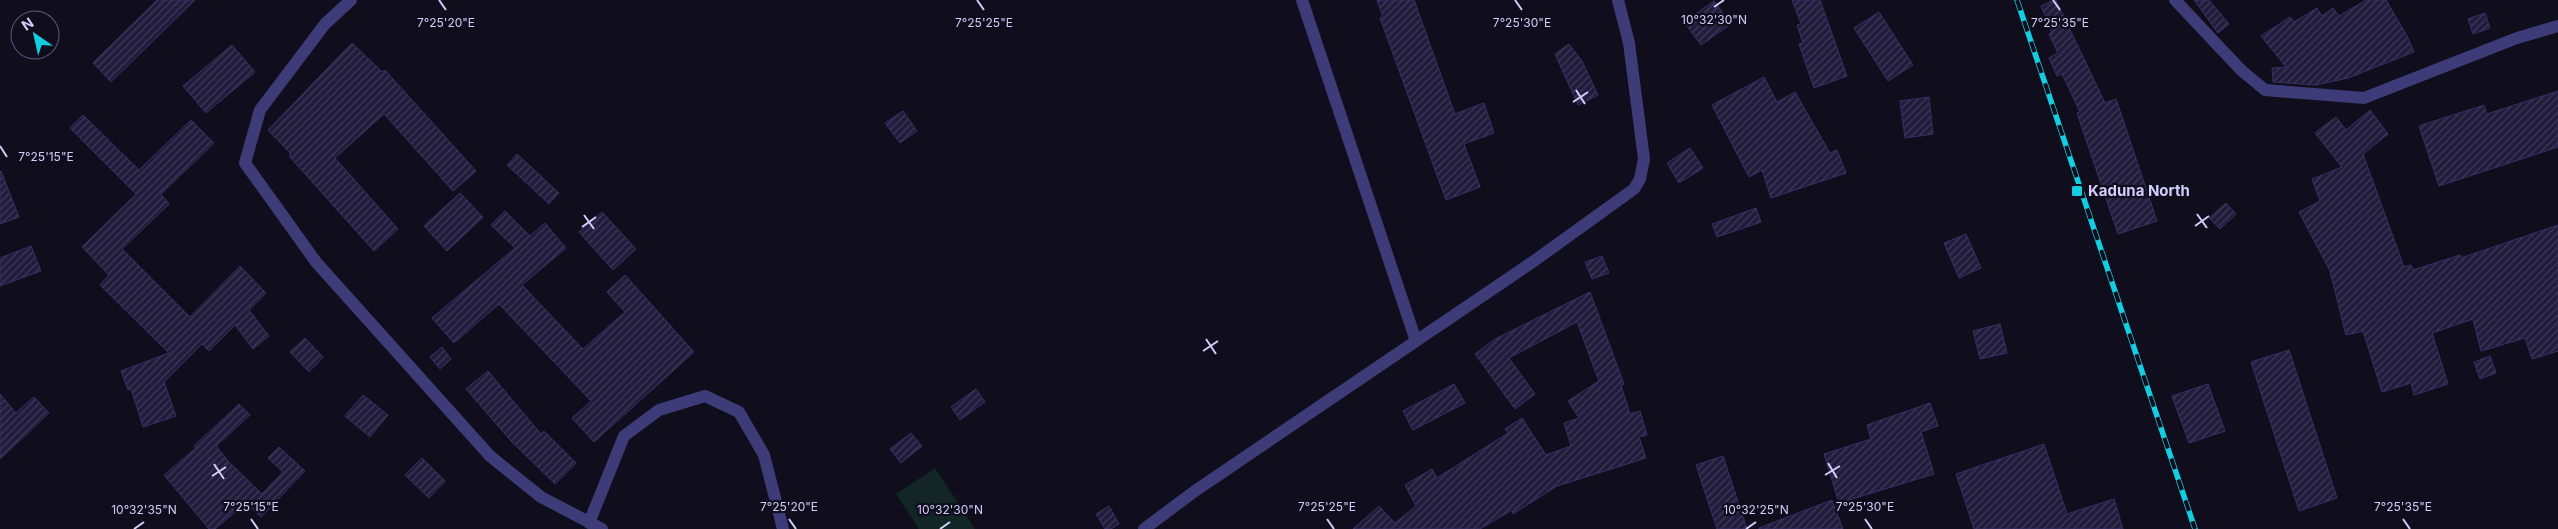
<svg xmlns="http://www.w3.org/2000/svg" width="2558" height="529" font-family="Inter,sans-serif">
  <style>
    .pitch { fill: #112625 }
    .building { fill: url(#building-hatch); stroke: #392f66 }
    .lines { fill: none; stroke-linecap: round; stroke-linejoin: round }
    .minor { stroke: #3e3c78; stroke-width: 12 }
    .rail-casing { stroke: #13cee1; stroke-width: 5.5 }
    .rail { stroke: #100d1d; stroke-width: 4; stroke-dasharray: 11; stroke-linecap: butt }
    .ticks { fill: none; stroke: #d2cdfb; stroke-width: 2 }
    .poi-dot { fill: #13cee1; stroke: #100d1d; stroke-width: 2 }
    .labels { text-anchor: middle; stroke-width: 4.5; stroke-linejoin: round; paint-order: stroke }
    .poi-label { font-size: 15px; font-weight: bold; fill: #d2cdfb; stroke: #100d1d; text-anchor: start }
    .ticks-label { font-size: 12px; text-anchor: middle; fill: #d2cdfb; stroke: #100d1d; stroke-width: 4.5; stroke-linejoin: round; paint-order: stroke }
  </style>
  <defs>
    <pattern id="building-hatch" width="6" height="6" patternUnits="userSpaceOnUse" patternTransform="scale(1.25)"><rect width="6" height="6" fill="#211b3c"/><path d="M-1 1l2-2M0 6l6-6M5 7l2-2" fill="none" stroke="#403b59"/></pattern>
  </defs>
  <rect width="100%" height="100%" fill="#100d1d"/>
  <path class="pitch" d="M 935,468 L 975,529 L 919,529 L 896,494 Z"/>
  <path class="building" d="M 157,0 L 195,0 L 111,82 L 93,63 Z
    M 1377,0 L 1414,0 L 1455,114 L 1484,103 L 1494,133 L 1464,144 L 1480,187 L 1446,200 L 1380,18 L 1383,17 Z
    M 1792,0 L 1820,0 L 1847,76 L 1814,88 L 1799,44 L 1803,43 L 1797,25 L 1801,24 Z
    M 2054,0 L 2056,0 L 2105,103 L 2116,99 L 2157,221 L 2118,234 L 2077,113 L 2080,112 L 2062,74 L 2057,76 L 2049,58 L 2058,53 L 2049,34 L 2052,32 L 2041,6 Z
    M 2194,0 L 2209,0 L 2229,24 L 2218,33 Z
    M 2366,0 L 2386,0 L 2407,36 L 2414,52 L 2348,78 L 2316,85 L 2273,82 L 2272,68 L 2286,67 L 2261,36 L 2290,17 L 2294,22 L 2317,8 L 2322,16 L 2333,8 L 2339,16 Z
    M 1714,1 L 1731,24 L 1701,45 L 1684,22 Z
    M 1879,12 L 1913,65 L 1888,81 L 1854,28 Z
    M 2485,13 L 2490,28 L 2473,34 L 2468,19 Z
    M 352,43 L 382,72 L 385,70 L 476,171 L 453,191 L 384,114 L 335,158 L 398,229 L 374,251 L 289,156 L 291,154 L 268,130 Z
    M 1569,44 L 1582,61 L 1598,95 L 1578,105 L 1555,54 Z
    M 232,45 L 255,72 L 206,113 L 183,86 Z
    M 1764,77 L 1777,102 L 1795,92 L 1830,153 L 1837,150 L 1846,173 L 1771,198 L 1762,170 L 1749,177 L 1712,105 Z
    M 2558,91 L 2558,147 L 2439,186 L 2419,126 L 2484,105 L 2487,114 Z
    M 1929,97 L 1933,134 L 1905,138 L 1900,101 Z
    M 2370,110 L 2388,134 L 2363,154 L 2404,267 L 2411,265 L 2413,270 L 2460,255 L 2461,258 L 2558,225 L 2558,351 L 2532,359 L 2525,338 L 2481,351 L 2473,319 L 2432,333 L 2448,384 L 2414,395 L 2411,383 L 2382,392 L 2363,331 L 2346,335 L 2330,271 L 2299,212 L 2320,201 L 2312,179 L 2342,167 L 2315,133 L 2336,117 L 2346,130 Z
    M 903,111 L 917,131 L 900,143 L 885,123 Z
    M 83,115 L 139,170 L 191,120 L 214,143 L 161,194 L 169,204 L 122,249 L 190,317 L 240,266 L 266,293 L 249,310 L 269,336 L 253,349 L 235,325 L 209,351 L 202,344 L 164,382 L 176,416 L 143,427 L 131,389 L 128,390 L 121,371 L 169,353 L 100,285 L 109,275 L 82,247 L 136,194 L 70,128 Z
    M 1690,148 L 1703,168 L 1679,183 L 1667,163 Z
    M 517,154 L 559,193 L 549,204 L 507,165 Z
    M 1,171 L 19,217 L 0,224 L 0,172 Z
    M 460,193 L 483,217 L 447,251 L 424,226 Z
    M 2226,203 L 2236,214 L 2220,229 L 2209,218 Z
    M 1756,208 L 1761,222 L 1717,237 L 1712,224 Z
    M 505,211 L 530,236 L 545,223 L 566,248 L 522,285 L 583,349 L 625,312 L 607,292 L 625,275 L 694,352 L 594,442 L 572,418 L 591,401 L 499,304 L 454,343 L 432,318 L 515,248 L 491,225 Z
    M 602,212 L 636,249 L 613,270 L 579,232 Z
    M 1966,234 L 1981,268 L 1959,278 L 1944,243 Z
    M 31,246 L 41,271 L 0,286 L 0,258 Z
    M 1602,256 L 1609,273 L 1592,279 L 1585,262 Z
    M 1590,292 L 1624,384 L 1621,385 L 1630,414 L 1640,411 L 1647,435 L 1639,437 L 1646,458 L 1557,486 L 1513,514 L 1512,510 L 1480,529 L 1353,529 L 1379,506 L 1395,523 L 1416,506 L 1405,485 L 1432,469 L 1437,478 L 1508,433 L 1505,429 L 1522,418 L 1546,455 L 1571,446 L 1564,423 L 1579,418 L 1568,401 L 1599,381 L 1577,322 L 1509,358 L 1535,394 L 1515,409 L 1475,354 L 1495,339 Z
    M 2000,324 L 2007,353 L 1980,359 L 1973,331 Z
    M 305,338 L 323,357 L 309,372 L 290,352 Z
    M 442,347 L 451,359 L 440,369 L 430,357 Z
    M 2289,350 L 2337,498 L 2299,511 L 2251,362 Z
    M 2490,356 L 2496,373 L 2480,379 L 2474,362 Z
    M 488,371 L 541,434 L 544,431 L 576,463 L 555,484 L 511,441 L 466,389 Z
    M 1454,384 L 1465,403 L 1413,430 L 1403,411 Z
    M 2208,384 L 2225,431 L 2189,443 L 2172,396 Z
    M 976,389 L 985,402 L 960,420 L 951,407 Z
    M 0,394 L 16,413 L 34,397 L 49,413 L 0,459 Z
    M 363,395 L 388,415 L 370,437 L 345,416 Z
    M 1930,403 L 1938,426 L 1921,432 L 1934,474 L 1839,503 L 1824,454 L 1871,439 L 1867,425 Z
    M 239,404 L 250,415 L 216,446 L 229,462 L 262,494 L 283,472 L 268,458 L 279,447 L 305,471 L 261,517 L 246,503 L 215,529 L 209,529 L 164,475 L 196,448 L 194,446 Z
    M 911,433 L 922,446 L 901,463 L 890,449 Z
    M 2044,444 L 2067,514 L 2114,499 L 2123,529 L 1974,529 L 1956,474 Z
    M 1723,456 L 1747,529 L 1717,529 L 1696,465 Z
    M 422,458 L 445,481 L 429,498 L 405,475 Z
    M 1832,500 L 1843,529 L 1759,529 L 1759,528 Z
    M 1109,506 L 1119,524 L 1111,529 L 1105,529 L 1096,514 Z"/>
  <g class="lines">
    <path class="minor" d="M 351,0 L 325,24 L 260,110 L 245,163 L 316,262 L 490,456 L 541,497 L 602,529
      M 1302,0 L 1416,341
      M 2175,0 L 2241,70 L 2265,90 L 2364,98 L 2517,38 L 2558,26
      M 589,523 L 624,436 L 659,410 L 705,396 L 739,412 L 764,455 L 783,529
      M 1144,529 L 1195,491 L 1534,261 L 1634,189 L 1640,179 L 1644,159 L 1629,43 L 1618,0"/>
    <g class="rail-casing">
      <path id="rail" d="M 2017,0 L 2195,529"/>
    </g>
    <use href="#rail" class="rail"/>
  </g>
  <path class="ticks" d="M 439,0 L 446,10M 977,0 L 984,10M 1515,0 L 1522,10M 2053,0 L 2060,10M 1714,7 L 1724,0M 1576,90 L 1585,104M 1573,102 L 1588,92M 0,146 L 7,157M 2197,214 L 2207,228M 584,215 L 594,229M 2195,226 L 2209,216M 582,227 L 596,217M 1206,339 L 1216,354M 1203,351 L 1218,341M 1828,463 L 1837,478M 214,464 L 224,479M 1825,475 L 1840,466M 212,476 L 226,467M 251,519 L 258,529M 789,519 L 796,529M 1327,519 L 1334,529M 1865,519 L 1872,529M 2403,519 L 2410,529M 134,529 L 144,522M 940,529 L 950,522M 1746,529 L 1756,522"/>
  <rect class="poi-dot" x="2071" y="185" width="12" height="12" rx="2.5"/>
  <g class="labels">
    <g class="poi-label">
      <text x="2088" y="196">Kaduna North</text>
    </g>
  </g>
  <g class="ticks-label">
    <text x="1714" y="24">10°32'30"N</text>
    <text x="446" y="27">7°25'20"E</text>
    <text x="984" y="27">7°25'25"E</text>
    <text x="1522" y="27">7°25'30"E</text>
    <text x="2060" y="27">7°25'35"E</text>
    <text x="46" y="161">7°25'15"E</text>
    <text x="251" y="511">7°25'15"E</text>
    <text x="789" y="511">7°25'20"E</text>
    <text x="1327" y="511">7°25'25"E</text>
    <text x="1865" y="511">7°25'30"E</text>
    <text x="2403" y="511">7°25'35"E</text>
    <text x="144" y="514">10°32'35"N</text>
    <text x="950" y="514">10°32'30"N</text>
    <text x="1756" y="514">10°32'25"N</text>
  </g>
  <g transform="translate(35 35) rotate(326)"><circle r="24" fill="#100d1d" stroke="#5e5a76"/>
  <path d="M0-4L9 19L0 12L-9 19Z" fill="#13cee1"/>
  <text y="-8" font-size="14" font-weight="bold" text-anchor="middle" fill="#d2cdfb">N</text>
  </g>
</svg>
